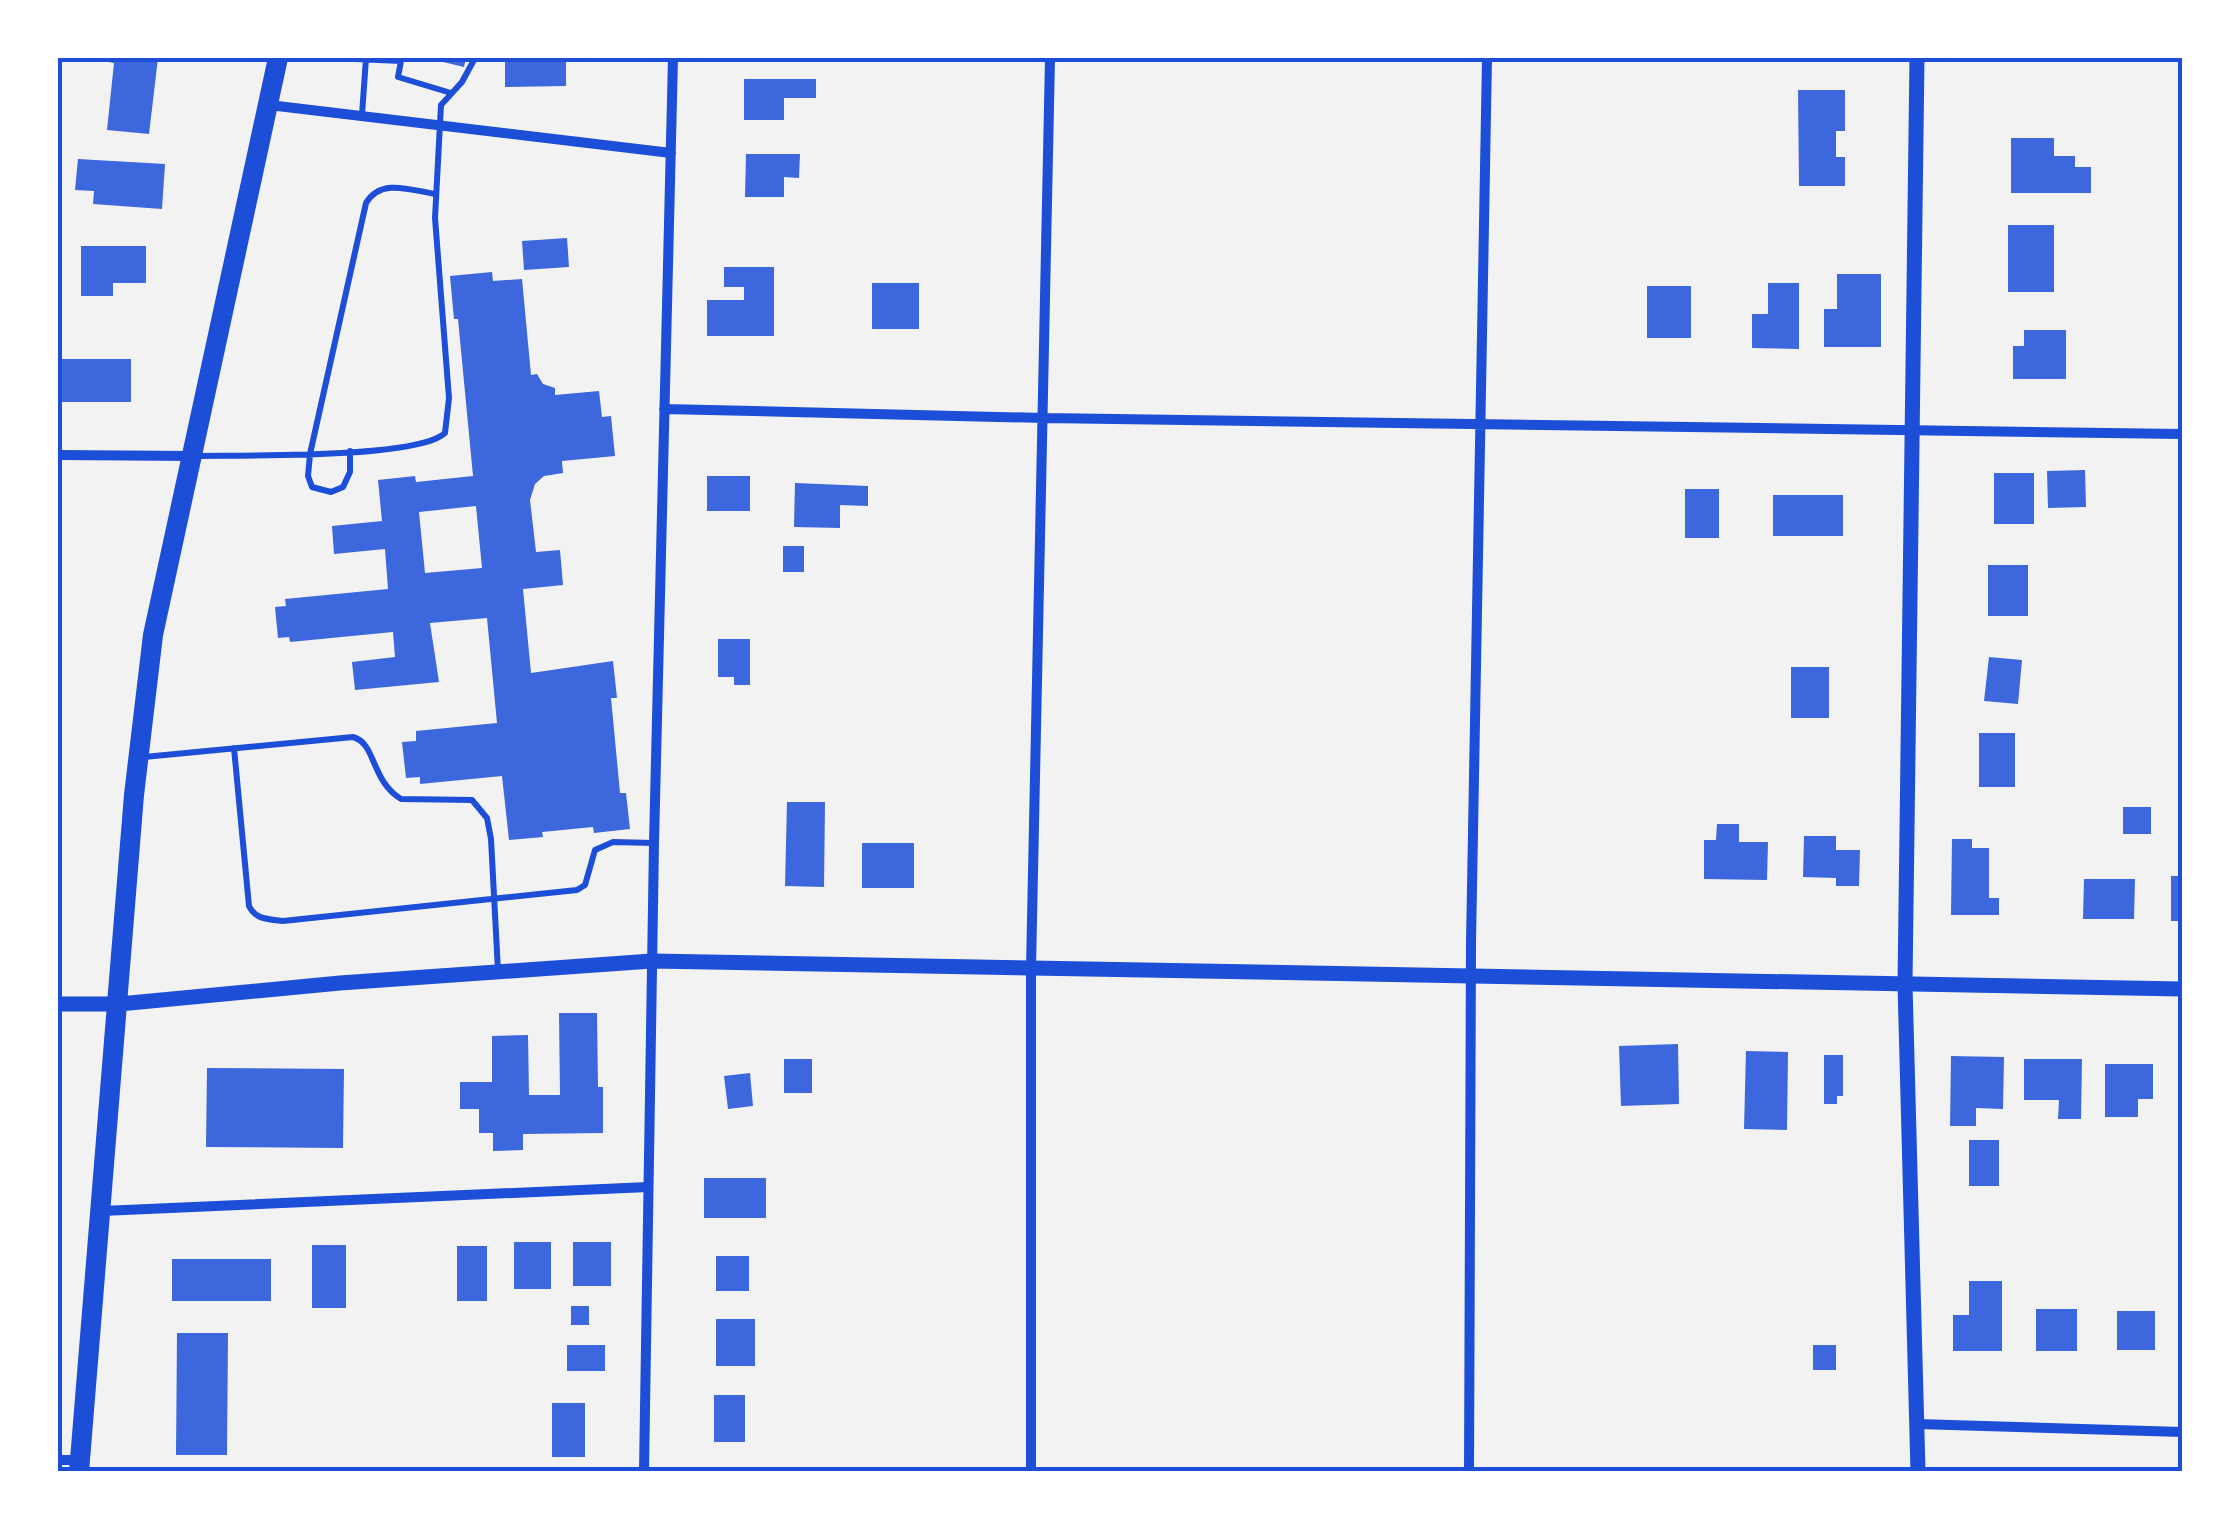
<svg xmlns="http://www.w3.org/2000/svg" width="2240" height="1529" font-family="Quicksand,sans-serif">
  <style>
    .building { fill: #3d67dc; fill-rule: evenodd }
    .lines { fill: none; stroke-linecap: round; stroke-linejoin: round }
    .service { stroke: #1d4ed8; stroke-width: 6 }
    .minor { stroke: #1d4ed8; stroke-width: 10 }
    .tertiary { stroke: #1d4ed8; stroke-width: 15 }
    .primary { stroke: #1d4ed8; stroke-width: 20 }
    .neatline { fill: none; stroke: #1d4ed8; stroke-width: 4 }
  </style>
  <rect width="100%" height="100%" fill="#f2f2f2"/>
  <path class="building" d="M 86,58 L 158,58 L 149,134 L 107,130 L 114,63 Z
    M 426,58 L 466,58 L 464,67 Z
    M 505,58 L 566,58 L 566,86 L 505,87 Z
    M 744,79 L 816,79 L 816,98 L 784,98 L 784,120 L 744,120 Z
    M 1798,90 L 1845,90 L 1845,131 L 1836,131 L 1836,157 L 1845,157 L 1845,186 L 1799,186 Z
    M 2011,138 L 2054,138 L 2054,156 L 2075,156 L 2075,167 L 2091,167 L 2091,193 L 2011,193 Z
    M 746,154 L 800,154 L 799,178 L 784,177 L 784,197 L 745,197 Z
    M 78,159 L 165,164 L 162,209 L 93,204 L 94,191 L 75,190 Z
    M 2008,225 L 2054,225 L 2054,292 L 2008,292 Z
    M 567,238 L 569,267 L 524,270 L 522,241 Z
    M 81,246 L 146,246 L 146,283 L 113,283 L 113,296 L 81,296 Z
    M 724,267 L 774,267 L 774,336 L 707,336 L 707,300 L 744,300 L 744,287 L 724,287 Z
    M 492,272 L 493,281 L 522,279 L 531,375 L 537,374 L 543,384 L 555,388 L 555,395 L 599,391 L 602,417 L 611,416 L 615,456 L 562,461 L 563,473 L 544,476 L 535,484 L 530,500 L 536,552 L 560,550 L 563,585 L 523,589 L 531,673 L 613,661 L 617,698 L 611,698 L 620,793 L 626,793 L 630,829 L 594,833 L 593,827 L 542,832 L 543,837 L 509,840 L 502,776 L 420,784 L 420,777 L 406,778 L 402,742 L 416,741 L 416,731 L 497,723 L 487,618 L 430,623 L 439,682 L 355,690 L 352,662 L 395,657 L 393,632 L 290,642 L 289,637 L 278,638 L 275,607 L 286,606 L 285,599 L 388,589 L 385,549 L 334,554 L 332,526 L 382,521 L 378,480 L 415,476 L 416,482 L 473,476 L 458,319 L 454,319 L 450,276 ZM 476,506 L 482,568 L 425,573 L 419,512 Z
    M 1837,274 L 1881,274 L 1881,347 L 1824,347 L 1824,309 L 1837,309 Z
    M 872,283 L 919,283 L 919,329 L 872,329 Z
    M 1768,283 L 1799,283 L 1799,349 L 1752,348 L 1752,314 L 1768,314 Z
    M 1647,286 L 1691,286 L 1691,338 L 1647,338 Z
    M 2024,330 L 2066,330 L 2066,379 L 2013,379 L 2013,346 L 2024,346 Z
    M 61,359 L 131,359 L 131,402 L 61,402 Z
    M 2085,470 L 2086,507 L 2048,508 L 2047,471 Z
    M 1994,473 L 2034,473 L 2034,524 L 1994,524 Z
    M 707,476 L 750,476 L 750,511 L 707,511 Z
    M 795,483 L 868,486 L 868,506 L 840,505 L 840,528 L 794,527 Z
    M 1685,489 L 1719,489 L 1719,538 L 1685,538 Z
    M 1773,495 L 1843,495 L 1843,536 L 1773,536 Z
    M 783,546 L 804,546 L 804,572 L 783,572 Z
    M 1988,565 L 2028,565 L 2028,616 L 1988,616 Z
    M 718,639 L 750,639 L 750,685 L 734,685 L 734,677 L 718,677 Z
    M 1989,657 L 2022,660 L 2018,704 L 1984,701 Z
    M 1791,667 L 1829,667 L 1829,718 L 1791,718 Z
    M 1979,733 L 2015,733 L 2015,787 L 1979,787 Z
    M 787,802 L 825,802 L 824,887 L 785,886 Z
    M 2123,807 L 2151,807 L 2151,834 L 2123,834 Z
    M 1717,824 L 1739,824 L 1739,842 L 1768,842 L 1767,880 L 1704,879 L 1704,840 L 1716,840 Z
    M 1804,836 L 1836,836 L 1836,850 L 1860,850 L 1859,886 L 1836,886 L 1836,878 L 1803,877 Z
    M 1952,839 L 1972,839 L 1972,848 L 1989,848 L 1989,898 L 1999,898 L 1999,915 L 1951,915 Z
    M 862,843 L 914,843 L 914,888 L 862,888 Z
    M 2171,876 L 2182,876 L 2182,921 L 2171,921 Z
    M 2084,879 L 2135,879 L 2134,919 L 2083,919 Z
    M 559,1013 L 597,1013 L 598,1087 L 603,1087 L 603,1133 L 523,1134 L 523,1150 L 493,1151 L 493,1133 L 479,1133 L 479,1109 L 460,1109 L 460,1082 L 492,1082 L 492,1036 L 528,1035 L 529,1095 L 560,1095 Z
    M 1678,1044 L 1679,1104 L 1621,1106 L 1619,1046 Z
    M 1746,1051 L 1788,1052 L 1787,1130 L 1744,1129 Z
    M 1824,1055 L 1843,1055 L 1843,1096 L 1837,1096 L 1837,1104 L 1824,1104 Z
    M 1951,1056 L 2004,1057 L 2003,1109 L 1976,1108 L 1976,1126 L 1950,1126 Z
    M 784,1059 L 812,1059 L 812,1093 L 784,1093 Z
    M 2024,1059 L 2082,1059 L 2081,1119 L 2058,1119 L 2059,1100 L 2024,1100 Z
    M 2105,1064 L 2153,1064 L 2153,1099 L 2138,1099 L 2138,1117 L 2105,1117 Z
    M 207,1068 L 344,1069 L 343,1148 L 206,1147 Z
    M 750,1073 L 753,1106 L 728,1109 L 724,1076 Z
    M 1969,1140 L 1999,1140 L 1999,1186 L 1969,1186 Z
    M 704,1178 L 766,1178 L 766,1218 L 704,1218 Z
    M 514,1242 L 551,1242 L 551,1289 L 514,1289 Z
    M 573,1242 L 611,1242 L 611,1286 L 573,1286 Z
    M 312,1245 L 346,1245 L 346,1308 L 312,1308 Z
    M 457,1246 L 487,1246 L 487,1301 L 457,1301 Z
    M 716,1256 L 749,1256 L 749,1291 L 716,1291 Z
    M 172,1259 L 271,1259 L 271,1301 L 172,1301 Z
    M 1969,1281 L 2002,1281 L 2002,1351 L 1953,1351 L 1953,1315 L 1969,1315 Z
    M 571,1306 L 589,1306 L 589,1325 L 571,1325 Z
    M 2036,1309 L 2077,1309 L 2077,1351 L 2036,1351 Z
    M 2117,1311 L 2155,1311 L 2155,1350 L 2117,1350 Z
    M 716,1319 L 755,1319 L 755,1366 L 716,1366 Z
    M 177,1333 L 228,1333 L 227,1455 L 176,1455 Z
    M 567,1345 L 605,1345 L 605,1371 L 567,1371 Z
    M 1813,1345 L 1836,1345 L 1836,1370 L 1813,1370 Z
    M 714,1395 L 745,1395 L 745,1442 L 714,1442 Z
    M 552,1403 L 585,1403 L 585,1457 L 552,1457 Z
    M 709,1467 L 740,1467 L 740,1472 L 709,1472 Z"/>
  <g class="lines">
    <path class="service" d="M 332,58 L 401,61 L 402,58
      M 401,61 L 398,77 L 451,93
      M 362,115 L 366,58
      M 350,451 L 350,472 L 343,487 L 331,492 L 312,487 L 308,476 L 310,454 L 366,203 C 381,178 410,190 435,194
      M 194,456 C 239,455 417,459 445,433 L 449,398 L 435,218 L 441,105 L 462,82 L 475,58
      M 234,748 L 249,906 C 256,920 268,919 283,921 L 577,890 L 585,885 L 595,850 L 613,842 L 654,843
      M 144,757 L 353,737 C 376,743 371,781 401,799 L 472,800 L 487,818 L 491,839 L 498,971"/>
    <path class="minor" d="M 269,105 L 671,153
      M 664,409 L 1044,418 L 2182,434
      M 58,455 L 192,456
      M 102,1211 L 648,1187
      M 1917,1424 L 2182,1432
      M 58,1460 L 79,1460
      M 644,1472 L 654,843 L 673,58
      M 1031,1472 L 1031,968 L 1050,58
      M 1469,1472 L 1471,943 L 1487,58"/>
    <path class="tertiary" d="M 1917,58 L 1905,984 L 1918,1472
      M 58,1004 L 119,1004 L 340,983 L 652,961 L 2182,989"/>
    <path class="primary" d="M 79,1472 L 134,795 L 153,635 L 278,58"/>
  </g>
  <rect width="2240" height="1529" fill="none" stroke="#ffffff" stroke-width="120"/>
  <rect x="60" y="60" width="2120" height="1409" class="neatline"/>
</svg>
